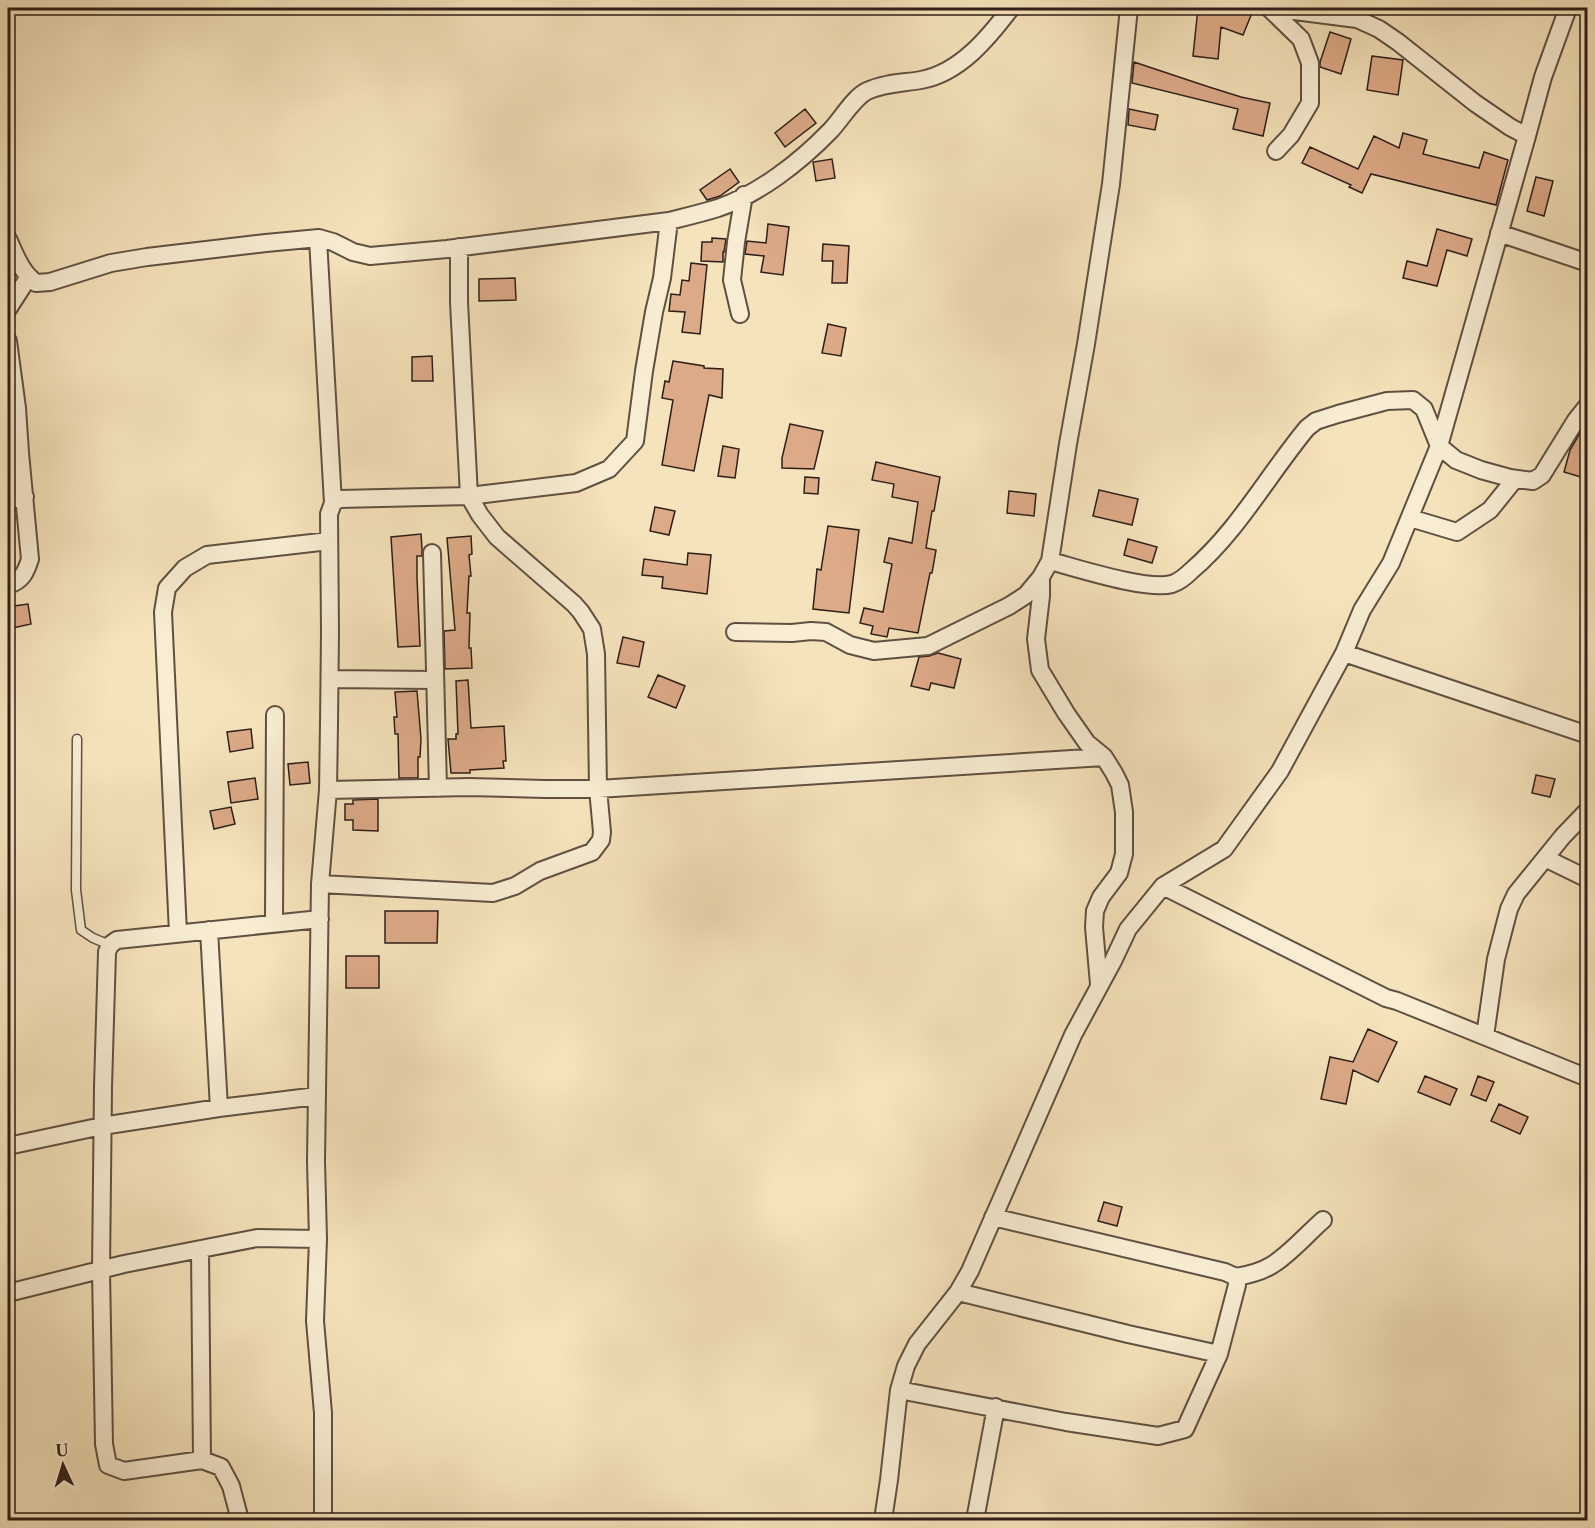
<svg xmlns="http://www.w3.org/2000/svg" width="1595" height="1528" font-family="'Libre Caslon Text',serif">
  <style>
    .building { fill: #da8; stroke: #2e1f19; stroke-width: 1.5 }
    .lines { fill: none; stroke-linecap: round; stroke-linejoin: round }
    .lane-casing { stroke: #605042; stroke-width: 11 }
    .street-casing { stroke: #605042; stroke-width: 20 }
    .lane { stroke: #f8edd3; stroke-width: 8 }
    .street { stroke: #f8edd3; stroke-width: 16 }
  </style>
  <rect width="100%" height="100%" fill="#f5e3bb"/>
  <filter id="stains"><feTurbulence type="fractalNoise" baseFrequency=".00333" numOctaves="4"/><feColorMatrix values="0 0 0 0 .2 0 0 0 0 .09 0 0 0 0 .02 0 0 0 .5 -.17"/></filter>
  <radialGradient id="worn" r=".72"><stop offset=".6" stop-color="#630" stop-opacity="0"/><stop offset="1" stop-color="#630" stop-opacity=".3"/></radialGradient>
  <path class="building" d="M 1198,8 L 1254,8 L 1243,35 L 1221,27 L 1218,59 L 1193,56 Z
    M 1330,32 L 1351,39 L 1341,74 L 1320,67 L 1320,62 Z
    M 1372,56 L 1403,60 L 1398,95 L 1367,90 Z
    M 1134,62 L 1209,87 L 1241,97 L 1270,103 L 1263,136 L 1233,129 L 1238,109 L 1132,83 Z
    M 805,109 L 816,123 L 785,147 L 775,133 Z
    M 1129,109 L 1158,115 L 1155,130 L 1128,125 Z
    M 1403,133 L 1427,140 L 1423,154 L 1479,168 L 1484,152 L 1508,160 L 1496,205 L 1371,174 L 1362,193 L 1349,187 L 1351,185 L 1302,163 L 1310,147 L 1358,169 L 1374,136 L 1399,148 Z
    M 832,159 L 835,178 L 816,181 L 813,162 Z
    M 730,169 L 739,182 L 720,196 L 707,200 L 700,190 Z
    M 1536,177 L 1553,181 L 1544,216 L 1527,211 Z
    M 768,224 L 789,227 L 783,275 L 761,272 L 764,256 L 745,254 L 747,241 L 766,243 Z
    M 1437,229 L 1472,239 L 1467,256 L 1447,250 L 1437,286 L 1403,278 L 1407,261 L 1427,266 Z
    M 712,238 L 726,239 L 724,252 L 723,252 L 723,262 L 701,261 L 702,242 L 712,242 Z
    M 823,244 L 849,246 L 847,283 L 832,283 L 833,261 L 822,261 Z
    M 691,263 L 707,265 L 700,334 L 682,332 L 685,312 L 669,311 L 671,294 L 680,295 L 682,280 L 689,281 Z
    M 515,278 L 516,300 L 479,301 L 479,279 Z
    M 828,324 L 846,328 L 841,356 L 822,353 Z
    M 432,356 L 433,381 L 412,381 L 412,357 Z
    M 673,361 L 704,366 L 704,368 L 723,369 L 722,398 L 709,395 L 694,471 L 662,465 L 673,400 L 662,398 L 665,381 L 669,382 Z
    M 790,424 L 823,431 L 814,469 L 782,468 L 782,458 Z
    M 1580,433 L 1587,435 L 1587,453 L 1581,477 L 1564,472 L 1570,450 Z
    M 723,446 L 739,449 L 735,478 L 718,476 Z
    M 876,462 L 940,477 L 934,511 L 932,511 L 926,548 L 936,550 L 932,573 L 930,573 L 918,633 L 889,628 L 887,637 L 871,634 L 873,626 L 860,623 L 864,608 L 883,612 L 892,564 L 884,562 L 889,538 L 912,543 L 918,502 L 892,497 L 894,484 L 872,480 Z
    M 805,477 L 819,478 L 818,494 L 804,493 Z
    M 1099,490 L 1138,499 L 1132,525 L 1093,516 Z
    M 1009,491 L 1036,494 L 1034,516 L 1007,513 Z
    M 655,507 L 675,511 L 669,535 L 650,531 Z
    M 828,526 L 859,530 L 849,613 L 813,609 L 817,569 L 821,570 Z
    M 421,534 L 422,549 L 422,556 L 417,556 L 417,578 L 420,646 L 398,647 L 391,537 Z
    M 471,536 L 472,554 L 469,555 L 471,576 L 469,576 L 467,613 L 470,613 L 469,648 L 471,648 L 472,668 L 445,669 L 444,631 L 455,630 L 447,538 Z
    M 1128,539 L 1157,547 L 1152,563 L 1124,555 Z
    M 688,553 L 711,555 L 707,594 L 662,588 L 663,577 L 642,575 L 644,559 L 687,565 Z
    M 28,604 L 31,624 L 8,629 L 8,609 L 14,608 L 14,606 Z
    M 623,637 L 644,642 L 639,667 L 617,663 Z
    M 938,653 L 961,659 L 954,688 L 931,683 L 929,690 L 911,686 L 919,657 L 929,656 Z
    M 658,675 L 685,686 L 676,708 L 648,697 Z
    M 468,680 L 471,728 L 504,726 L 506,761 L 503,761 L 504,768 L 470,770 L 470,773 L 451,773 L 448,739 L 456,739 L 456,734 L 458,734 L 456,681 Z
    M 417,691 L 421,739 L 420,757 L 418,757 L 418,778 L 399,778 L 398,734 L 395,734 L 394,717 L 397,717 L 395,692 Z
    M 251,729 L 253,748 L 230,752 L 227,732 Z
    M 308,762 L 310,783 L 290,785 L 288,764 Z
    M 1536,775 L 1555,779 L 1550,797 L 1532,793 Z
    M 255,778 L 258,799 L 231,803 L 228,782 Z
    M 378,799 L 378,831 L 353,830 L 353,820 L 345,820 L 345,804 L 353,804 L 353,800 Z
    M 231,807 L 235,824 L 214,829 L 210,811 Z
    M 385,911 L 438,911 L 437,943 L 385,943 Z
    M 346,956 L 379,956 L 379,988 L 346,988 Z
    M 1368,1029 L 1397,1042 L 1378,1082 L 1353,1070 L 1346,1104 L 1321,1099 L 1330,1057 L 1353,1062 Z
    M 1425,1076 L 1457,1089 L 1450,1105 L 1418,1092 Z
    M 1478,1076 L 1494,1082 L 1486,1101 L 1471,1095 Z
    M 1499,1104 L 1528,1117 L 1520,1134 L 1491,1121 Z
    M 1104,1202 L 1122,1207 L 1117,1226 L 1098,1221 Z"/>
  <g class="lines">
    <g class="lane-casing">
      <path id="lane" d="M 77,739 L 76,890 L 81,930 L 93,938 L 110,945"/>
    </g>
    <g class="street-casing">
      <path id="street" d="M 1269,8 L 1301,39 L 1310,63 L 1310,103 L 1291,135 L 1276,151
        M 1527,136 L 1543,77 L 1568,8
        M 1499,233 L 1588,263
        M 8,239 C 16,256 21,272 36,283 L 50,282 L 111,263 L 147,257 L 266,243 L 319,238 L 333,242 L 353,252 L 370,256 L 447,249 L 669,221
        M 8,309 L 28,278
        M 740,314 L 732,280 L 736,242 L 744,195
        M 8,341 L 17,408 L 20,453 L 30,559 C 26,572 22,581 8,585
        M 8,500 L 25,497
        M 333,503 L 339,499 L 469,496 L 576,483 L 609,469 L 635,441 L 644,371 L 654,312 L 662,278 L 669,221 C 685,217 702,213 718,208 C 759,194 800,162 830,131 C 841,120 853,98 867,91 C 884,83 903,83 921,80 C 960,73 989,37 1011,8
        M 1410,518 L 1457,532 L 1490,510 L 1515,479
        M 432,553 L 438,788
        M 1050,561 C 1077,568 1147,591 1172,584 C 1178,582 1186,576 1191,571 C 1238,531 1268,475 1307,428 L 1316,421 L 1338,414 L 1387,401 L 1413,400 L 1424,409 L 1439,446 L 1456,460 L 1481,470 L 1510,478 L 1533,481 L 1542,475 L 1576,420 L 1588,405
        M 1041,577 L 1041,596 L 1036,639 L 1040,670 L 1066,713 L 1087,743 L 1104,757 L 1114,773 L 1120,785 L 1124,812 L 1124,854 L 1119,873 L 1101,897 L 1095,911 L 1094,927 L 1099,984
        M 735,632 L 792,633 L 811,631 L 826,632 L 850,645 L 874,651 L 928,646 L 1009,606 L 1026,595 L 1041,577 L 1050,561 L 1068,444 L 1086,344 L 1111,184 L 1129,8
        M 1344,653 L 1588,735
        M 330,679 L 434,680
        M 328,790 L 469,787 L 545,789 L 598,789 L 1104,757
        M 1547,856 L 1551,861 L 1588,879
        M 320,884 L 493,893 L 515,886 L 540,871 L 592,852 L 601,840 L 602,832 L 598,789 L 596,654 L 592,629 L 581,612 L 574,604 L 497,537 L 480,515 L 469,496 L 459,302 L 459,247
        M 1163,886 L 1386,998 L 1397,1001 L 1588,1078
        M 274,923 L 275,715
        M 209,930 L 219,1108
        M 178,933 L 163,612 L 167,588 L 185,568 L 207,555 L 329,541
        M 1485,1036 L 1496,959 L 1509,909 L 1516,894 L 1563,836 L 1588,810
        M 8,1146 L 102,1126 L 219,1108 L 317,1096
        M 318,1239 L 315,1321 L 323,1413 L 323,1520
        M 200,1250 L 202,1460
        M 1236,1277 C 1248,1275 1261,1272 1272,1265 C 1290,1254 1307,1234 1323,1220
        M 958,1292 L 1128,1334 L 1219,1354
        M 8,1293 L 124,1264 L 257,1238 L 318,1239 L 316,1161 L 320,884 L 328,790 L 329,724 L 330,632 L 329,514 L 333,503 L 318,239
        M 899,1390 L 1066,1422 L 1158,1436 L 1185,1429 L 1219,1354 L 1237,1285 L 1236,1277 L 1225,1272 L 993,1217
        M 240,1520 L 231,1486 L 221,1467 L 202,1460 L 124,1471 L 108,1465 L 104,1444 L 101,1270 L 103,1087 L 107,952 L 110,945 L 117,940 L 320,919
        M 883,1520 L 889,1480 L 899,1390 L 906,1366 L 917,1344 L 958,1292 L 970,1271 L 1073,1035 L 1113,961 L 1128,929 L 1163,886 L 1224,849 L 1280,771 L 1344,653 L 1362,610 L 1391,563 L 1439,446 L 1527,136 L 1510,127 L 1475,103 L 1398,42 L 1379,29 L 1357,19 L 1270,8
        M 975,1520 L 996,1407"/>
    </g>
    <use href="#lane" class="lane"/>
    <use href="#street" class="street"/>
  </g>
  <rect width="1595" height="1528" fill="none" stroke="#f5e3bb" stroke-width="30"/>
  <rect x="9" y="9" width="1577" height="1510" fill="none" stroke="#2e1f19" stroke-width="3"/>
  <rect x="15" y="15" width="1565" height="1498" fill="none" stroke="#2e1f19" stroke-width="1.5"/>
  <g transform="translate(63 1465) rotate(356)" stroke="#f8edd3" stroke-width="4.5" paint-order="stroke">
  <path d="M0-4.5L10 22L0 15L-10 22Z" fill="#2e1f19"/>
  <text y="-9" font-size="16" font-weight="bold" text-anchor="middle" fill="#2e1f19">U</text>
  </g>
  <rect width="100%" height="100%" filter="url(#stains)"/>
  <rect width="100%" height="100%" fill="url(#worn)"/>
</svg>
